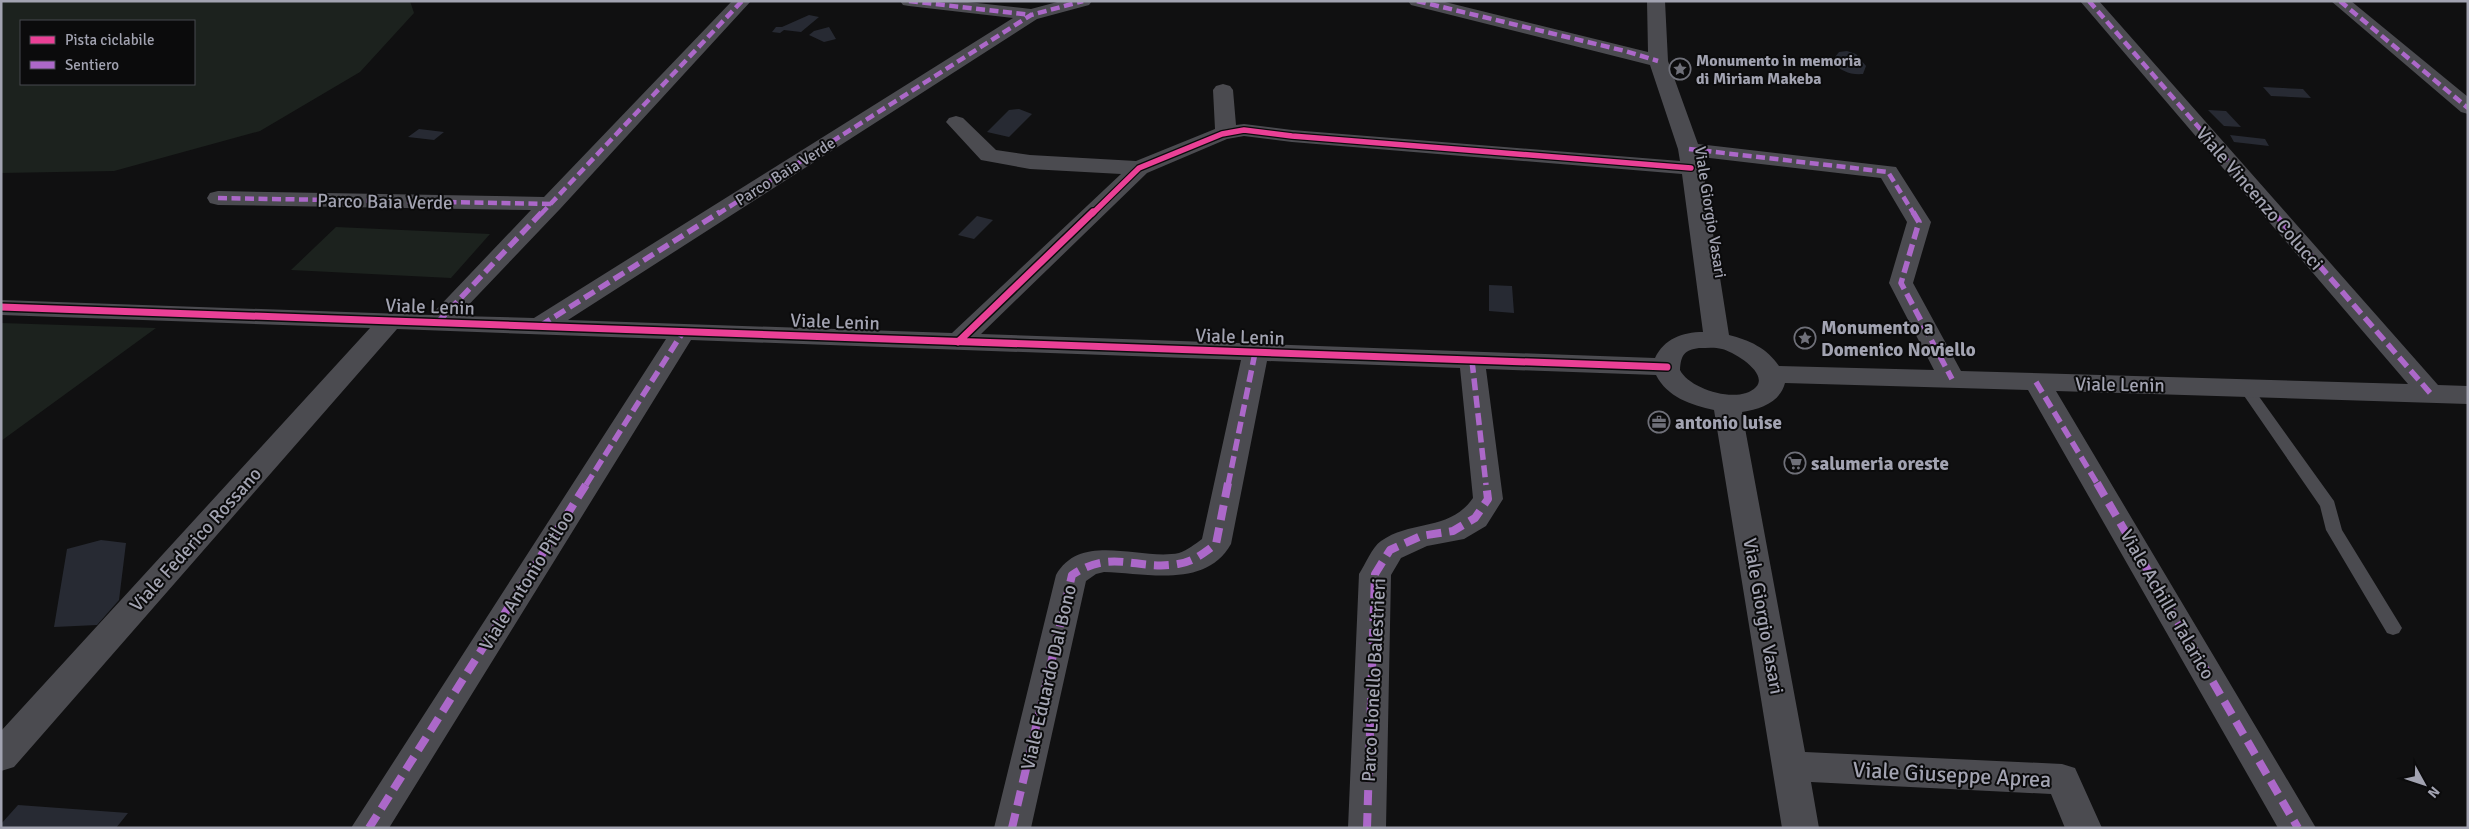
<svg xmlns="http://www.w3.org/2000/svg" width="2469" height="829" font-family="Signika,sans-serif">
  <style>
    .green { fill: #1c221e; fill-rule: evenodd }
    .water { fill: #272a33 }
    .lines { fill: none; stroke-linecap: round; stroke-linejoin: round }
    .lane { fill: #4b4b50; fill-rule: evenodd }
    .street { fill: #4b4b50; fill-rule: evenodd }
    .quiet-far2 { stroke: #ac68c9; stroke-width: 4.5; stroke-dasharray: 9 4.5; stroke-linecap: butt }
    .quiet-far1 { stroke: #ac68c9; stroke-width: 5.5; stroke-dasharray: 12 5.5; stroke-linecap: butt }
    .quiet { stroke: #ac68c9; stroke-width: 8; stroke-dasharray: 15 8; stroke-linecap: butt }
    .cycleway-far1-casing { stroke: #0b0b0c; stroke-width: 8 }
    .cycleway-casing { stroke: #0b0b0c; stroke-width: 10 }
    .cycleway-far1 { stroke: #ea4096; stroke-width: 5.5 }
    .cycleway { stroke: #ea4096; stroke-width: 7 }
    .labels { text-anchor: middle; stroke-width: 4; stroke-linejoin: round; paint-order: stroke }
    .far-poi-label { font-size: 16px; font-weight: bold; fill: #a2a3b1; stroke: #0b0b0c; text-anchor: start }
    .far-street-label { font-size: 16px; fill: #a2a3b1; stroke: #0b0b0c }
    .street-label { font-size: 19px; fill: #a2a3b1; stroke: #0b0b0c }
    .poi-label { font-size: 19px; font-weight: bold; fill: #a2a3b1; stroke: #0b0b0c; text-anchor: start }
    .near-street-label { font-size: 22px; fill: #a2a3b1; stroke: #0b0b0c }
  </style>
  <rect width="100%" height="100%" fill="#101011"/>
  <path class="green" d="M 1,1 L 410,1 L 414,13 L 360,72 L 260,131 L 114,171 L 1,173 ZM 21,21 L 194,21 L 194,84 L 21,84 Z
    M 336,227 L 490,234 L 451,278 L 291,270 Z
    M 1,323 L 156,328 L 1,441 Z"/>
  <path class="water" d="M 809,15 L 819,17 L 801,32 L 784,30 L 780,33 L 772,32 L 776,27 L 782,27 Z
    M 829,27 L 836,39 L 824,42 L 809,35 L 814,31 Z
    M 1847,51 L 1856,54 L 1866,66 L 1863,74 C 1849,75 1842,71 1831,62 L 1839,52 Z
    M 2263,87 L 2303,89 L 2311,98 L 2271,96 Z
    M 1019,109 L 1032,114 L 1009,137 L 987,132 L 1009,110 Z
    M 2208,110 L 2226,111 L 2241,127 L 2224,126 Z
    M 419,129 L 444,132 L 434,140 L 408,137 Z
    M 2230,135 L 2265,139 L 2269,146 L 2234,142 Z
    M 977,216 L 993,220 L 974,239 L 958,235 Z
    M 1489,285 L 1512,286 L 1514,313 L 1489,311 Z
    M 101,540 L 126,543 L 119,600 L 97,625 L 54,627 L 67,549 Z
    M 18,805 L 128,813 L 116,828 L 1,828 L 1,824 Z"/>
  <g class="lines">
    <path class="lane" d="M 2245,382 L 2250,384 L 2334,501 L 2342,530 L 2399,623 L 2402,628 L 2399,633 L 2393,635 L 2387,633 L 2326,530 L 2320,506 L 2238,387 Z"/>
    <path class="street" d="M 732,1 L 751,1 L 560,209 L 458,316 L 534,318 L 1013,18 L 909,6 L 903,5 L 900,1 L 959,1 L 1031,9 L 1061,1 L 1092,1 L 1089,5 L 1037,19 L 568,320 L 952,333 L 1121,174 L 1030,169 L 981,160 L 946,122 L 949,118 L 956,116 L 963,118 L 996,150 L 1030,155 L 1136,161 L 1215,129 L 1213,90 L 1216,86 L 1223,84 L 1230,86 L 1233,90 L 1236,125 L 1244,124 L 1292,130 L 1680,161 L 1678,149 L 1650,65 L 1411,5 L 1408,1 L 1441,1 L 1648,52 L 1647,1 L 1665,1 L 1668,61 L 1698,144 L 1896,167 L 1931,222 L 1913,283 L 1961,371 L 2408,384 L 2080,1 L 2099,1 L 2438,385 L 2468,386 L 2468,404 L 2056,391 L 2316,828 L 2278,828 L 2028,390 L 1785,383 C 1780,402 1761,409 1742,412 L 1805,752 L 2062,764 L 2075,768 L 2102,828 L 2065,828 L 2051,794 L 1811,782 L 1819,828 L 1782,828 L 1714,410 C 1691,405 1667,397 1656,375 L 1486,369 L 1503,499 L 1486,526 L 1464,539 L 1427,546 L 1401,558 L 1391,575 L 1386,828 L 1348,828 L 1359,574 C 1365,565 1372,547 1381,541 C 1413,519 1449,532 1473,498 L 1460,368 L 1267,361 L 1231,544 C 1206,589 1146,573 1104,572 L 1096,574 L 1086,581 L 1031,828 L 994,828 L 1056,575 C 1081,531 1141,561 1179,553 C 1188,550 1195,544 1202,539 L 1241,360 L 691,340 L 389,828 L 351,828 L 666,339 L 397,329 L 14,767 L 1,771 L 1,731 L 370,328 L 1,315 L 1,300 L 431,315 L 531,210 L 218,205 L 210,203 L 207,198 L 210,193 L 218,191 L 544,197 ZM 1244,136 L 1292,142 L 1682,174 L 1703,332 C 1682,332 1664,339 1655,358 L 981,334 L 1147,173 L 1227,139 ZM 1701,157 L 1881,178 L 1907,222 L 1889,283 L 1934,370 L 1779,366 C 1767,348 1749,340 1729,335 ZM 1699,348 C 1707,348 1715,347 1722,349 C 1734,352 1769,373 1756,387 C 1739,405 1689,389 1680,370 C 1681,355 1684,350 1699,348 Z
      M 2331,1 L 2351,1 L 2468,97 L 2468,114 L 2461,112 Z"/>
    <path class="quiet-far2" d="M 909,1 L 1031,15
      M 1417,1 L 1625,51 L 1658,61
      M 2089,1 L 2274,214
      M 2340,1 L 2468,108
      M 1689,149 L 1888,172 L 1914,214
      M 218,198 L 552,204
      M 541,214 L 742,1
      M 718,214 L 1031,15 L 1083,1"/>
    <path class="quiet-far1" d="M 1913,212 L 1919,222 L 1901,283 L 1952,379
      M 2273,212 L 2431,394
      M 437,323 L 542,212
      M 540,326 L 720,212
      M 1472,361 L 1486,485
      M 2036,382 L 2098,485
      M 586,485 L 683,332
      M 1228,485 L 1255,353"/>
    <path class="quiet" d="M 2097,483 L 2298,828
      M 369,828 L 587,483
      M 1012,828 L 1072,575 C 1113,548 1136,571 1178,564 C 1193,562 1204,553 1216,544 L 1228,483
      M 1367,828 L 1375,574 L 1390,550 L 1421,536 L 1453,531 L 1475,518 L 1488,499 L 1486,483"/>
    <g class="cycleway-far1-casing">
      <path id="cycleway-far1" d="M 1092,214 L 1139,168 L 1222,134 L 1244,130 L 1292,136 L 1691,168"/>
    </g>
    <g class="cycleway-casing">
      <path id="cycleway" d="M 1,307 L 1667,367
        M 958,342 L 1093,212"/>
    </g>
    <use href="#cycleway-far1" class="cycleway-far1"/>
    <use href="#cycleway" class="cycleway"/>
  </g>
  <defs>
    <g id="sight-ring" transform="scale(1.125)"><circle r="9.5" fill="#0b0b0c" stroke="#6f7079" stroke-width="1.5"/><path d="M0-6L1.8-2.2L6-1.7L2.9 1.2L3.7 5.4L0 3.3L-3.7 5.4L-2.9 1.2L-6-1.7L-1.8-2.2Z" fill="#6f7079"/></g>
    <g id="office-ring" transform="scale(1.125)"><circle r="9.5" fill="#0b0b0c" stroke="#6f7079" stroke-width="1.5"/><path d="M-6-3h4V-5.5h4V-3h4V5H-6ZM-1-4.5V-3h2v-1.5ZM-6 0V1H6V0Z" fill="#6f7079"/></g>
    <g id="supermarket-ring" transform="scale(1.125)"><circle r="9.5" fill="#0b0b0c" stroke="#6f7079" stroke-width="1.5"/><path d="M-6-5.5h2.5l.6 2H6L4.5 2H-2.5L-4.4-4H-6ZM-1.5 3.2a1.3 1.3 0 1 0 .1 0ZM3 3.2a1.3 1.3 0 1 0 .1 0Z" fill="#6f7079"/></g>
  </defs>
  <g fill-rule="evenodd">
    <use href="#sight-ring" x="1680" y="69"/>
    <use href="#sight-ring" x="1805" y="338"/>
    <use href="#office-ring" x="1659" y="422"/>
    <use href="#supermarket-ring" x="1795" y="463"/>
  </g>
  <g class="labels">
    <g class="far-poi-label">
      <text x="1696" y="66">Monumento in memoria<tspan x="1696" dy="18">di Miriam Makeba</tspan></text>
    </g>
    <g class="far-street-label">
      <text transform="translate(785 171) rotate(-32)" y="6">Parco Baia Verde</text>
      <text transform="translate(1711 212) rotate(81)" y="6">Viale Giorgio Vasari</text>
    </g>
    <g class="street-label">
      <text transform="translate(2260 198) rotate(49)" y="7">Viale Vincenzo Colucci</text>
      <text transform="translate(385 201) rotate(1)" y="7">Parco Baia Verde</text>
      <text transform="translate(430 306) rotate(2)" y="7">Viale Lenin</text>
      <text transform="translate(835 321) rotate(2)" y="7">Viale Lenin</text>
      <text transform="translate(1240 336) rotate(2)" y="7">Viale Lenin</text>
      <text transform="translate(2120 384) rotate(1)" y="7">Viale Lenin</text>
      <text transform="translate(195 539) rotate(-48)" y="7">Viale Federico Rossano</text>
      <text transform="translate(526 580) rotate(-58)" y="7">Viale Antonio Pitloo</text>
      <text transform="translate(2168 604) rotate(60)" y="7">Viale Achille Talarico</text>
      <text transform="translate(1764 616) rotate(80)" y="7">Viale Giorgio Vasari</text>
      <text transform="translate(1048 677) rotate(-77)" y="7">Viale Eduardo Dal Bono</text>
      <text transform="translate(1373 680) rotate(-87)" y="7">Parco Lionello Balestrieri</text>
    </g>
    <g class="poi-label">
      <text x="1821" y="334">Monumento a<tspan x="1821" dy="22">Domenico Noviello</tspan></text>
      <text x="1675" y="429">antonio luise</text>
      <text x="1811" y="470">salumeria oreste</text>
    </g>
    <g class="near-street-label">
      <text transform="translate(1952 774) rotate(3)" y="8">Viale Giuseppe Aprea</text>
    </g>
  </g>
  <rect width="2469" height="829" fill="none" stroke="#a2a3b1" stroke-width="5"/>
  <rect x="20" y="20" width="175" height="65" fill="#0b0b0c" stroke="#47484e"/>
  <rect x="30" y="36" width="25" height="8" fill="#ea4096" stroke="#47484e"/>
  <text x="65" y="45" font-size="15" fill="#a2a3b1">Pista ciclabile</text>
  <rect x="30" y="61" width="25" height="8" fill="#ac68c9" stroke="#47484e"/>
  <text x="65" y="70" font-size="15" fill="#a2a3b1">Sentiero</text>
  <g transform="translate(2424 784) rotate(130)" stroke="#0b0b0c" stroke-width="4" paint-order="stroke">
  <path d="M0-4L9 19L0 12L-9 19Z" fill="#a2a3b1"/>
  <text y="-8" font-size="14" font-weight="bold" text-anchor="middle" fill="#a2a3b1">N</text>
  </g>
</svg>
